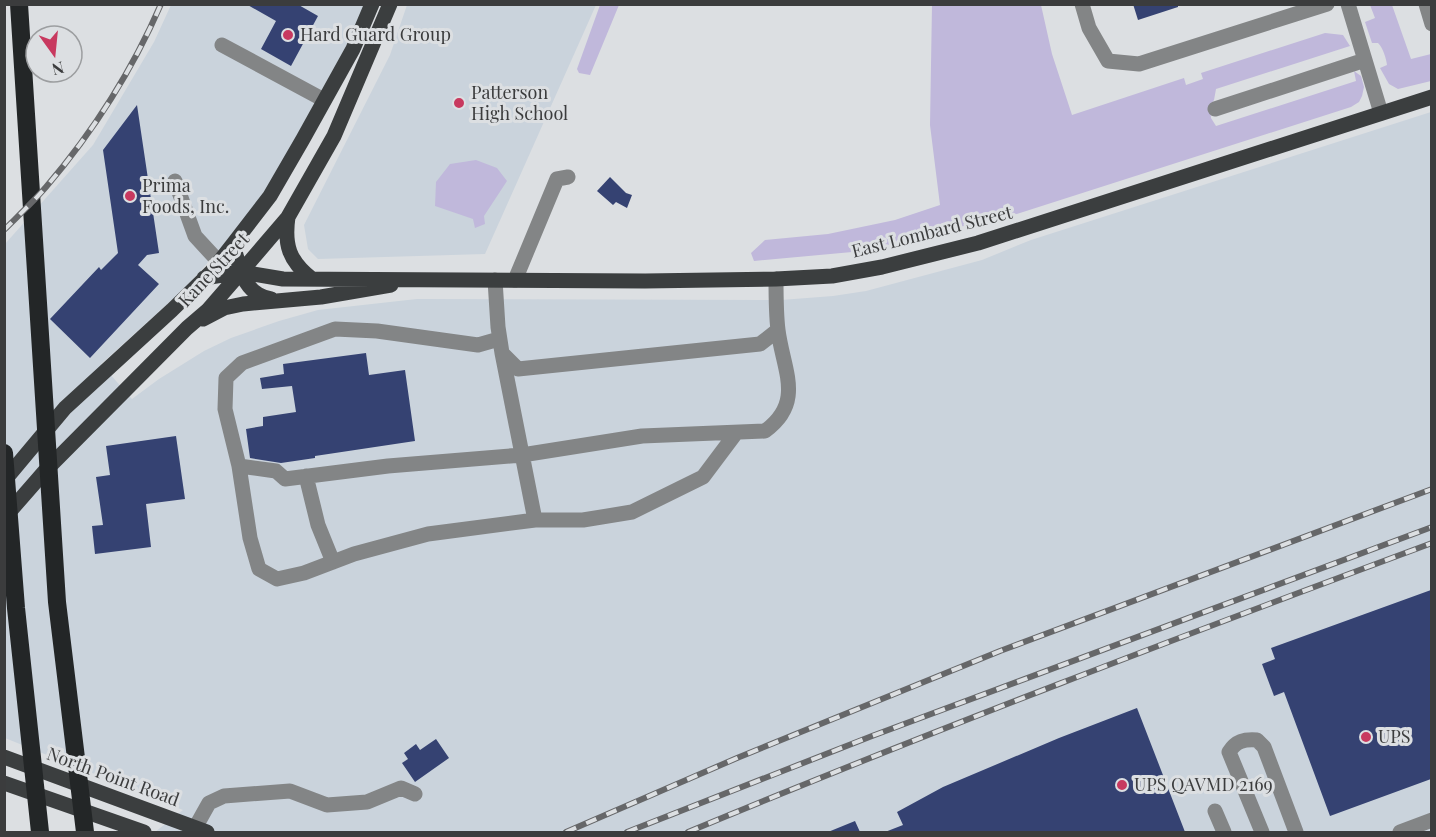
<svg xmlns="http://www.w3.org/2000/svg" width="1436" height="837" font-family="'Playfair Display',serif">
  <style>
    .built { fill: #cad3dc }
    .green { fill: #c0b8db }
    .building { fill: #354272 }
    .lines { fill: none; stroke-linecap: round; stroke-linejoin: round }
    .minor { stroke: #838586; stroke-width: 15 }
    .major { stroke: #3b3e3f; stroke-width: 15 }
    .highway { stroke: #232627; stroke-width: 18 }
    .rail-casing { stroke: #666769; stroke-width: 6 }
    .rail { stroke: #dcdfe2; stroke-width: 4; stroke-dasharray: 11; stroke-linecap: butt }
    .poi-dot { fill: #c8395f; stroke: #dcdfe2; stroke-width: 2 }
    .labels { text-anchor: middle; stroke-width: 6; stroke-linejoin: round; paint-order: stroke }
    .poi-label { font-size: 18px; fill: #3b3c3d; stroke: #dcdfe2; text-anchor: start }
    .street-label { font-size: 18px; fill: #3b3c3d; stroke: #dcdfe2 }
  </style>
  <rect width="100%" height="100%" fill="#dcdfe2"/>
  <path class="built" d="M 171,5 L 365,5 L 351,37 L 267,190 L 222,247 L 186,287 L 101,364 L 132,399 L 159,379 L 204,351 L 231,338 L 279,321 L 318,310 L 417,299 L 781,300 L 833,296 L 866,291 L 982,260 L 1031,240 L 1431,112 L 1431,832 L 155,832 L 183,810 L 5,738 L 5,244 L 93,145 L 154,42 Z
    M 407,5 L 596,5 L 485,254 L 318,259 L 308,249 L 304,225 L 390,55 Z"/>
  <path class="green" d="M 600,5 L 619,5 L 590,75 L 579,73 L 577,69 Z
    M 932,5 L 1041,5 L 1052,54 L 1072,115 L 1184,78 L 1186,85 L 1203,79 L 1201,73 L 1325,33 L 1343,35 L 1350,46 L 1216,89 L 1214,100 L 1210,105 L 1211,118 L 1216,126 L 1356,81 L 1354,71 L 1361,76 L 1364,87 L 1362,96 L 1359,102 L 1351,107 L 982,225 L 980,222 L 863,251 L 754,261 L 751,253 L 765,240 L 828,234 L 895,220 L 940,205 L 930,125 Z
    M 1370,5 L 1392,5 L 1411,59 L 1431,54 L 1431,81 L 1398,89 L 1389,84 L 1380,68 L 1387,65 C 1386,58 1383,48 1378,43 L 1372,43 L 1365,22 L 1375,18 Z
    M 476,160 L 497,168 L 507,181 L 484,216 L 485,224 L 475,228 L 473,219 L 435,206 L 436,182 L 450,164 Z"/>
  <path class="building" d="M 246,4 L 297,4 L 318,16 L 291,66 L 261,49 L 276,21 Z
    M 1133,4 L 1178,4 L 1178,7 L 1138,20 Z
    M 137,105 L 159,253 L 147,255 L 138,265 L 159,284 L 90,358 L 50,319 L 99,267 L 101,270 L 118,253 L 103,150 Z
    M 610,177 L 626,193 L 632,195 L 627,208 L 616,202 L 613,205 L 597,191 Z
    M 366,353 L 369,375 L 405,370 L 415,441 L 315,456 L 315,458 L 281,463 L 250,458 L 246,429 L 263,426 L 263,417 L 296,412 L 292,386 L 262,389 L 260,378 L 284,374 L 283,364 Z
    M 176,436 L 185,499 L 146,504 L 151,547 L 95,554 L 92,526 L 103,525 L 96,477 L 110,475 L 106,446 Z
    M 1431,590 L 1431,779 L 1330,816 L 1284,692 L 1274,696 L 1262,664 L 1275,659 L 1271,648 Z
    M 1137,708 L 1185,832 L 885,832 L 903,825 L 897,812 L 943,787 L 1059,738 Z
    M 436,739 L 449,758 L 415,782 L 402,763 L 408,759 L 404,753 L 416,744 L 420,750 Z
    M 855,821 L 860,832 L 828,832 Z"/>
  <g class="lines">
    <path class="minor" d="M 1082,4 L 1089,28 L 1108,61 L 1139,64 L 1327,4
      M 1348,4 L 1381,113
      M 1426,4 L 1432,24
      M 222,45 L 324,100
      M 1215,109 L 1365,60
      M 175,181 L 195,236 L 219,262
      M 495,280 L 498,327 L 502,353 L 518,369 L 760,344 L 778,330
      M 515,280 L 557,179 L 568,177
      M 499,339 L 478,345 L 377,331 L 335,329 L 242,363 L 226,378 L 225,409 L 239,466 L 276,471 L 285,479 L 388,466 L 522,455 L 642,436 L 765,431 C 805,402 783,370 778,330 C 776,314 776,296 776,279
      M 502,353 L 535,520 L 583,520 L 632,512 L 703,477 L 736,433
      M 239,466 L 250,538 L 259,569 L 277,579 L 304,573 L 354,554 L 428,534 L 535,520
      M 306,476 L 318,525 L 333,562
      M 1215,811 L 1224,832
      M 195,828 L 209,803 L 224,796 L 290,791 L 327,805 L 367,802 L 401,788 L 415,794
      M 1262,832 L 1229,752 C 1236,741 1244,739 1257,740 L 1264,747 L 1296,832
      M 1400,832 L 1432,820"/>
    <path class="major" d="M 288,217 C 284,245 289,261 312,279
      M 233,244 C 240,268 243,294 271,299
      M 204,278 L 241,272 L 283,279 L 645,281 L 776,279 L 832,276 L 882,267 L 978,243 L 1432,97
      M 203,319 L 224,308 L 243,304 L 321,297 L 391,285
      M 4,481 L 65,408 L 172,310 L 212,271 L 233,244 L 270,196 L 303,139 L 353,49 L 372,4
      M 4,518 L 45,471 L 187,328 L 208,310 L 241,272 L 288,217 L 334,136 L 390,4
      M 4,757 L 207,832
      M 4,783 L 144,832"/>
    <path class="highway" d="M 19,4 L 57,602 L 85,832
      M 4,453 L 16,608 L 40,832"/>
    <g class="rail-casing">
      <path id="rail" d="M 4,230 C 18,216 33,202 46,187 C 93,132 132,71 161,4
        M 566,832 L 737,758 L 1000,651 L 1432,489
        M 627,832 L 872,736 L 1432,527
        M 688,832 C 934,730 1182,636 1432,543"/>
    </g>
    <use href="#rail" class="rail"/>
  </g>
  <g class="poi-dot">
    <circle cx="288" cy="35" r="6"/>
    <circle cx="459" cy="103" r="6"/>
    <circle cx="130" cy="196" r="6"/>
    <circle cx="1366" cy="737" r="6"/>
    <circle cx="1122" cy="785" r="6"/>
  </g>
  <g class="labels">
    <g class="poi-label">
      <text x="300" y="41">Hard Guard Group</text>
      <text x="471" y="99">Patterson<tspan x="471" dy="21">High School</tspan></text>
      <text x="142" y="192">Prima<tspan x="142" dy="21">Foods, Inc.</tspan></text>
      <text x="1378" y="743">UPS</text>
      <text x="1134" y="791">UPS QAVMD 2169</text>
    </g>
    <g class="street-label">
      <text transform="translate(932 232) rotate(-14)" y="6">East Lombard Street</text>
      <text transform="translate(214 270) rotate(-47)" y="6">Kane Street</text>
      <text transform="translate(113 777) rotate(20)" y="6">North Point Road</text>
    </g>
  </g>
  <rect width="1436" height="837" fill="none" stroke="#3b3c3d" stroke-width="12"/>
  <g transform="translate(54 54) rotate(165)"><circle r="28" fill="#dcdfe2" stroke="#9c9ea0" stroke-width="1.5"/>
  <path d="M0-4.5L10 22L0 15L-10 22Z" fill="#c8395f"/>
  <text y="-9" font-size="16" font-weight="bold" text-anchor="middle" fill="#3b3c3d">N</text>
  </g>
</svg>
